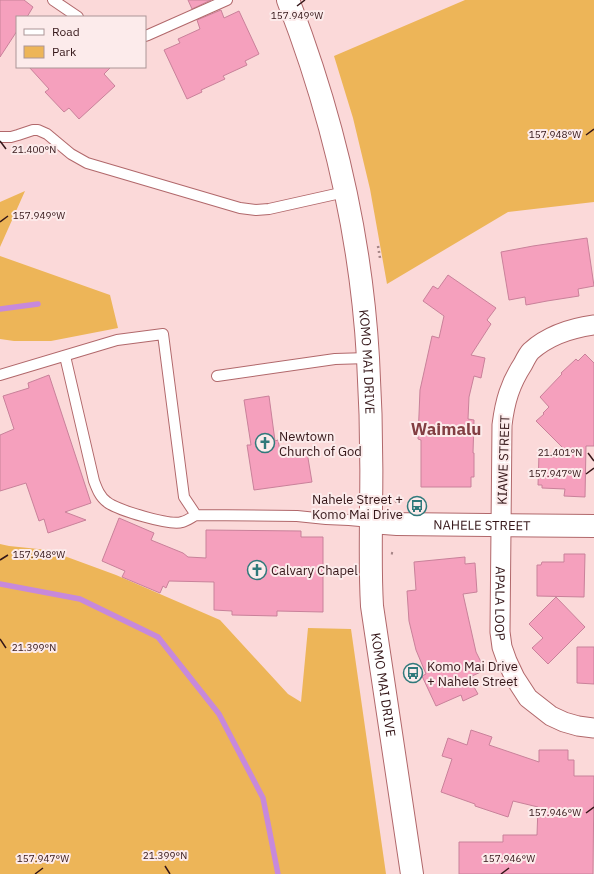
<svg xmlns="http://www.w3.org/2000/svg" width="594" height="874" font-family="'IBM Plex Sans',sans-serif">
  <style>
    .green { fill: #edb558 }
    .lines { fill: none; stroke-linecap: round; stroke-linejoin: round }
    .stream { stroke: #c789db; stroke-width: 5.5 }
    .building { fill: #f5a0bd; stroke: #c9819a }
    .service-casing { stroke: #b1686b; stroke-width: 12 }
    .minor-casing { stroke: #b1686b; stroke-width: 21 }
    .tertiary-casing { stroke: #b1686b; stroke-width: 24 }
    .path { stroke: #a58586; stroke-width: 2.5; stroke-dasharray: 2 3; stroke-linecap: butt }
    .service { stroke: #fff; stroke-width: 10 }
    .minor { stroke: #fff; stroke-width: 19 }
    .tertiary { stroke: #fff; stroke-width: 22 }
    .ticks { fill: none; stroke: #341618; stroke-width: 1.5 }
    .labels { text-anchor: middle; stroke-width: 4; stroke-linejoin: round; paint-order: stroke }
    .street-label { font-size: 13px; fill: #341618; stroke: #fcebeb }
    .poi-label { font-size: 13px; fill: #341618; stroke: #fcebeb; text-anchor: start }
    .district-label { font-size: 17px; font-weight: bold; fill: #823e42; stroke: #fcebeb }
    .ticks-label { font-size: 10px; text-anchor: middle; fill: #341618; stroke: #fcebeb; stroke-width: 4; stroke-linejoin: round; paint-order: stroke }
  </style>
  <rect width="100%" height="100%" fill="#fbd9d9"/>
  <path class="green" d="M 465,0 L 594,0 L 594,202 L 508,212 L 387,284 L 370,189 L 353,118 L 334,56 Z
    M 25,191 L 0,247 L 0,202 Z
    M 0,256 L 110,295 L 118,328 L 51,341 L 14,341 L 0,339 Z
    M 0,544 L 9,546 L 48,550 L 116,575 L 220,620 L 288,694 L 301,702 L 308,628 L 351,629 L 386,874 L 0,874 Z"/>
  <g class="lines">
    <path class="stream" d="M 0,309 L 38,304
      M 0,584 L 80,599 L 158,637 L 219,714 L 263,798 L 278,874"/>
  </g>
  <path class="building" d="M 0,0 L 24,0 L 33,7 L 27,17 L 17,17 L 17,31 L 0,57 Z
    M 188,0 L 211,0 L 192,9 Z
    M 221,10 L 224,18 L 239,11 L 259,54 L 245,61 L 247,65 L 223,76 L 225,79 L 201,90 L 202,92 L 187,99 L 164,50 L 180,43 L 178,39 L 200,29 L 197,20 Z
    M 29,67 L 111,67 L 104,74 L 115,86 L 79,119 L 69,108 L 64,112 L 45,92 L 49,89 Z
    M 587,238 L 594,286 L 578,289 L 579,296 L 547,301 L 526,305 L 525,297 L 509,300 L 501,252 L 533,246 Z
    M 448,275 L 496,308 L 487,320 L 491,324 L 471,355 L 485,358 L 481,378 L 474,376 L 469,397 L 468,419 L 474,420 L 473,453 L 474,453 L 474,477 L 471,477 L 471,487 L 421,487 L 421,440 L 418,439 L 420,390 L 432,336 L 439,338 L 444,316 L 423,301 L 433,286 L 438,289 Z
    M 585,354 L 594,363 L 594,446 L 586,446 L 585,497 L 564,496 L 565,489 L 542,488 L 542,485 L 538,485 L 539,453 L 569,454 L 536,421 L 544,414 L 543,413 L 549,407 L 540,397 L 562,374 L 561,373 L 576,359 L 578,361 Z
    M 49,375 L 91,503 L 65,512 L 86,520 L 48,533 L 44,519 L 39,521 L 26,483 L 0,491 L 0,435 L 14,429 L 3,396 L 29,388 L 28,383 Z
    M 269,396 L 275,441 L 278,440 L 281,456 L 307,452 L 312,482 L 254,490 L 247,445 L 251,445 L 244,400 Z
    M 119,518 L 154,533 L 151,540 L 183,553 L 188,557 L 206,558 L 206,530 L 301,531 L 301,537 L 323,537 L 323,612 L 277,611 L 277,616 L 232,615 L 232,611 L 214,610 L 214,582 L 169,581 L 166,588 L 163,586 L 160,593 L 122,577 L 125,571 L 102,561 Z
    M 564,554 L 585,554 L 584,597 L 537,596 L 537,565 L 541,565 L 542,562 L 564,562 Z
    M 465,557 L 465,564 L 475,563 L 477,592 L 463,594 L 476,652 L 485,670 L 472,676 L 477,686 L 474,687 L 478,694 L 463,701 L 461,695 L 436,706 L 422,676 L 426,674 L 416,650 L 409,621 L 407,591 L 416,590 L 414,562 Z
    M 556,597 L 585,627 L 548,664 L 532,648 L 543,638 L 529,624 Z
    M 577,647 L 594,647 L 594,684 L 577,683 Z
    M 471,730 L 492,737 L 489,745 L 539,762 L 539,750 L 568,750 L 568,760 L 574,760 L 574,776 L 594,776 L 593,874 L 459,874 L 459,842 L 503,842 L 503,835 L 537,835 L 538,807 L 513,801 L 508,817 L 475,806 L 475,804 L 441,792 L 452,759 L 442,756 L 448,738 L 467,745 Z"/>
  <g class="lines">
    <g class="service-casing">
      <path id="service" d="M 53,0 L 78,17
        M 145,36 L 148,35 L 227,0
        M 0,137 L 11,137 L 18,135 L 33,130 L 38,130 L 47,134 L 71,154 L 87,163 L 240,208 L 256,210 L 269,209 L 345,192
        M 65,356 L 94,481 C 97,489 100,497 107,502 C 117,510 170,526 182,522 C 187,521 192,517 196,515 L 297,516 L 326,519 L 349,520 L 371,522
        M 0,375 L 117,340 L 163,334 L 184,497 L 196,515
        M 217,376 L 335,359 L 368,358"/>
    </g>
    <g class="minor-casing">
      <g id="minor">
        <path id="s1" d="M 594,325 C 572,328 548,336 531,351 C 528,354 525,360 523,364 C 510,384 505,401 502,425 L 500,632 L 502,647 L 507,661 L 515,678 L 528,698 L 551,716 L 564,722 L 578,726 L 594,728"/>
      </g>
    </g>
    <g class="tertiary-casing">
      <g id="tertiary">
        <path id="s2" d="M 288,0 C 332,114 361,236 368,358 C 371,408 372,457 371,507 C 371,541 370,572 372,606 L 412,874"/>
        <path id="s3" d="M 371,522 L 397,524 L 594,526"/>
      </g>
    </g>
    <path class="path" d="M 378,246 L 380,258
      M 395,502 L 399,498
      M 391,553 L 395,554"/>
    <use href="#service" class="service"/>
    <use href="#minor" class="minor"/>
    <use href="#tertiary" class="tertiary"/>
  </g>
  <path class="ticks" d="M 297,6 L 305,0M 586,135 L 594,129M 0,141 L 6,149M 0,222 L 8,216M 588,453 L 594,461M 586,474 L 594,468M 0,560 L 8,555M 0,639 L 6,648M 586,813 L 594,807M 165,866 L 170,874M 35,874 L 43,868M 501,874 L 509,868"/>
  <defs>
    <g id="church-ring" transform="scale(1)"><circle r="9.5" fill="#fcebeb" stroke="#30797b" stroke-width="1.5"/><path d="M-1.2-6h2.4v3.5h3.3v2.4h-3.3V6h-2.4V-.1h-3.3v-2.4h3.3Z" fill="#30797b"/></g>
    <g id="bus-ring" transform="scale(1)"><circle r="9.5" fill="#fcebeb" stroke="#30797b" stroke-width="1.5"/><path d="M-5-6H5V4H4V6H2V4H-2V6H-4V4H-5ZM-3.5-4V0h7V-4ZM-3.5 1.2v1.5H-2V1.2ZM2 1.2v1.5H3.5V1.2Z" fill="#30797b"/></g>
  </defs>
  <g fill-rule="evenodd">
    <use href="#church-ring" x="265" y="443"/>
    <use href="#bus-ring" x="417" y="506"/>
    <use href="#church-ring" x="257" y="570"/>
    <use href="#bus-ring" x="413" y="673"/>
  </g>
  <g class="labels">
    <g class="street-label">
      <text dy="5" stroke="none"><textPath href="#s2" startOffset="372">KOMO MAI DRIVE</textPath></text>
      <text transform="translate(503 460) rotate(-88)" y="5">KIAWE STREET</text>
      <text dy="5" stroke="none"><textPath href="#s3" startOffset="111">NAHELE STREET</textPath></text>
      <text dy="5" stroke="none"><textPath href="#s1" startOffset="328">APALA LOOP</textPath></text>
      <text dy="5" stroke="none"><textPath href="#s2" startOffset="696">KOMO MAI DRIVE</textPath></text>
    </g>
    <g class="poi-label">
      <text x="279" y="441">Newtown<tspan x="279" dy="15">Church of God</tspan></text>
      <text x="403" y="504" text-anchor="end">Nahele Street +<tspan x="403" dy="15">Komo Mai Drive</tspan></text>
      <text x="271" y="575">Calvary Chapel</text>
      <text x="427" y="671">Komo Mai Drive<tspan x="427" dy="15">+ Nahele Street</tspan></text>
    </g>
    <g class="district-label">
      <text x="446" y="435">Waimalu</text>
    </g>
  </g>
  <g class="ticks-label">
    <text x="297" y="19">157.949°W</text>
    <text x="555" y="138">157.948°W</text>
    <text x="34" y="153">21.400°N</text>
    <text x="39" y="219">157.949°W</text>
    <text x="560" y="456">21.401°N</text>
    <text x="555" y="477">157.947°W</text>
    <text x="39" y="558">157.948°W</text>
    <text x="34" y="651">21.399°N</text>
    <text x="555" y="816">157.946°W</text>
    <text x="165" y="859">21.399°N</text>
    <text x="43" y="862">157.947°W</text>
    <text x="509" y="862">157.946°W</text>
  </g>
  <rect x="16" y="16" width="130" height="52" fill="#fcebeb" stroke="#ac9697"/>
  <rect x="24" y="29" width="20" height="6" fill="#ffffff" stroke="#ac9697"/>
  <text x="52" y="36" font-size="12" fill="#341618">Road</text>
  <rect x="24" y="46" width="20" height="12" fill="#edb558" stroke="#ac9697"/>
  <text x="52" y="56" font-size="12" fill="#341618">Park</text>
</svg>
